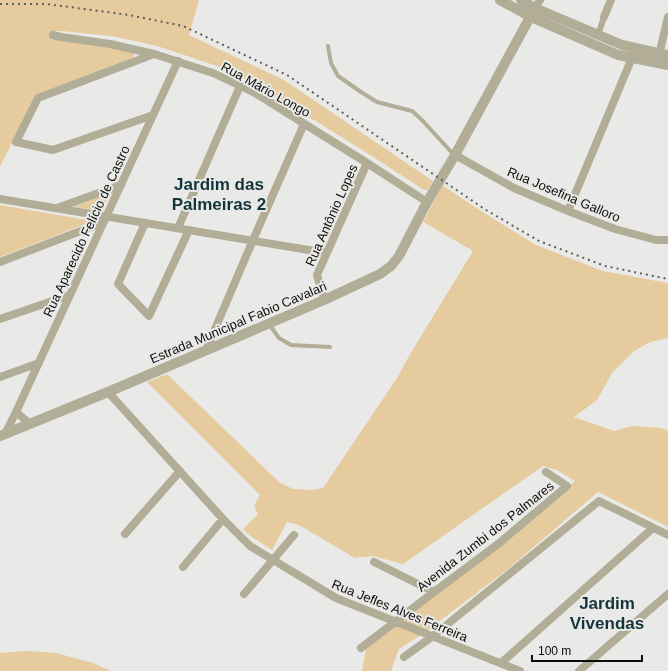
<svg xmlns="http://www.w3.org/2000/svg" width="668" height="671" font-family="Arial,sans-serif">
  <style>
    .green { fill: #e6cb9f }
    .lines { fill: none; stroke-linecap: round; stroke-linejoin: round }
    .service { stroke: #b2ad96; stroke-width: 4 }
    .pedestrian { stroke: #b2ad96; stroke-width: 6 }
    .minor { stroke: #b2ad96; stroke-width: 8 }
    .tertiary { stroke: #b2ad96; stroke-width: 10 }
    .rail { stroke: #5f5f5d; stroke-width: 2; stroke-dasharray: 2 4; stroke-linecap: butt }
    .labels { text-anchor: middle; stroke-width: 4; stroke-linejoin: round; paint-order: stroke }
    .street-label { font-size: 13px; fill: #0d0d0c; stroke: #e9eae7 }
    .district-label { font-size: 17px; font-weight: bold; fill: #13343b; stroke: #e9eae7 }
  </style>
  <rect width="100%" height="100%" fill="#e9eae7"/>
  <path class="green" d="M 0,0 L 199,0 L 189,35 L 284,80 L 433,181 L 428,190 L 424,190 L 372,156 L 259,86 L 217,66 L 157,46 L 112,36 L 62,31 L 52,31 L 133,52 L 134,55 L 132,58 L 35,95 L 0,167 Z
    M 442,185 L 481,211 L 536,245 L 603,271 L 668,283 L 668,338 L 650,342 L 633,352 L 612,373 L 597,400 L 574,417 L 614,431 L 632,426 L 662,428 L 668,431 L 668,527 L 598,492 L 508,569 L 424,633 L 399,649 L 391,671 L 362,671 L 366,649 L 386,633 L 520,530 L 575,481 L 557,470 L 543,466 L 403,564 L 373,556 L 355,558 L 299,525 L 287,522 L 272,550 L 250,536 L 243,529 L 258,514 L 254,506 L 260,495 L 147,382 L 167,374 L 279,482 L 293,489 L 311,490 L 323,488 L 397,378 L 409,356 L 473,251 L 423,222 Z
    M 114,191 L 100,211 L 73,207 Z
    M 0,205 L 93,221 L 0,257 Z
    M 27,651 L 56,653 L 93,663 L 111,671 L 0,671 L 0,653 Z"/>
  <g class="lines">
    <path class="service" d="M 328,46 L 331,63 L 338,76 L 361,92 L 377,102 L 412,111 L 422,120 L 454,155
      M 269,324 L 279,338 L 291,345 L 330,347"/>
    <path class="pedestrian" d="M 598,35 L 604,17"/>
    <path class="minor" d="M 535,8 L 540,0
      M 604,17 L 611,0
      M 53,35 L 61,37 L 110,44 L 154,54 L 213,73 L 255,93 L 367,163 L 427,202
      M 658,59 L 668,17
      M 153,115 L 53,150 L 16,142 L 38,98 L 154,54
      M 455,155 L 514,188 L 568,211 L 615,229 L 656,240 L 668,240
      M 0,199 L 327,253
      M 57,208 L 121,185
      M 568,211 L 634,53
      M 145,223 L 118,284 L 149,316 L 189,230
      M 178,228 L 240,86
      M 0,262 L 104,222
      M 324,300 L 317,275 L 367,163
      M 0,319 L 70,295
      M 206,350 L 253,240 L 304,124
      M 0,377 L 39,363
      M 108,392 L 223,519 L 250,546 L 336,598 L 520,671
      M 16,412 L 30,424
      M 5,434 L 16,412 L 178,61
      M 125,534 L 180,471
      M 374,562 L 434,592
      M 183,567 L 223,519
      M 244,594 L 294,535
      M 361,648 L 434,592 L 498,544 L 567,486 L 546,472
      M 404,657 L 433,636 L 599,501 L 668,535
      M 501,663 L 653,528
      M 579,671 L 668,594"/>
    <path class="tertiary" d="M 500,0 L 531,17 L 618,55 L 668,65
      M 521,0 L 535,8 L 622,45 L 668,55
      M 0,436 L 108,392 L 324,300 L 380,274 L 391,266 L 399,256 L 427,202 L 455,155 L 535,8"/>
    <path class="rail" d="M 0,4 L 47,4 L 129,15 L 183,26 L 287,75 L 486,210 L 539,241 L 605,266 L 668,279"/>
  </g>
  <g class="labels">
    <g class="street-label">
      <text transform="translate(266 89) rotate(29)" y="5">Rua Mário Longo</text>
      <text transform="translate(564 194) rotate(23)" y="5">Rua Josefina Galloro</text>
      <text transform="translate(331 215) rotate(-66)" y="5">Rua Antônio Lopes</text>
      <text transform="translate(86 231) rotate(-65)" y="5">Rua Aparecido Felício de Castro</text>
      <text transform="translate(238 322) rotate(-23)" y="5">Estrada Municipal Fabio Cavalari</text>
      <text transform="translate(485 536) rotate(-38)" y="5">Avenida Zumbi dos Palmares</text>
      <text transform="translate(400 610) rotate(22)" y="5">Rua Jefles Alves Ferreira</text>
    </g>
    <g class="district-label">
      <text x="219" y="190">Jardim das<tspan x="219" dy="20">Palmeiras 2</tspan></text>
      <text x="607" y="609">Jardim<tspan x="607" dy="20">Vivendas</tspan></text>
    </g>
  </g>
  <path d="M532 655v6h110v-6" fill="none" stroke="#0d0d0c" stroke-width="2"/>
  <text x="538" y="655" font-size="12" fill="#0d0d0c" stroke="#e9eae7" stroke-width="3" paint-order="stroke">100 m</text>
</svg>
